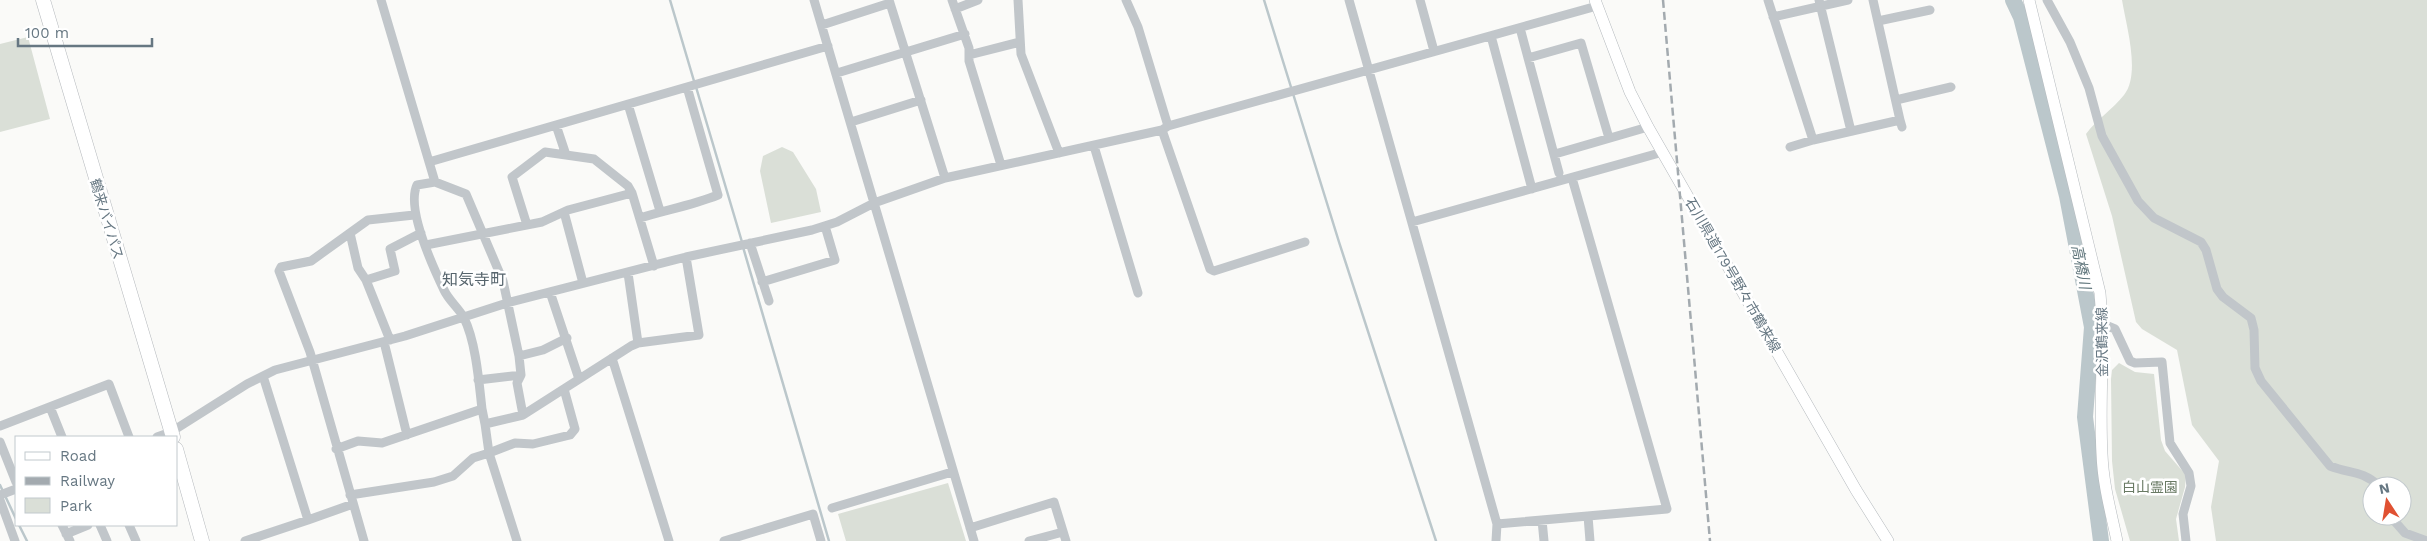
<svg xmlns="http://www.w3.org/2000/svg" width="2427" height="541" font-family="'Work Sans','Noto Sans JP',sans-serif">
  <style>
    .green { fill: #dadfd7; fill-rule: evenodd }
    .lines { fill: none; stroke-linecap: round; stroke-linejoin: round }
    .stream { stroke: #bbc7cb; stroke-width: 2.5 }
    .river { stroke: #bbc7cb; stroke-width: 16 }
    .major-casing { stroke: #b5babe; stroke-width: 12 }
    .highway-casing { stroke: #b5b9bd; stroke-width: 15 }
    .minor { stroke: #c1c6ca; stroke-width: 9 }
    .major { stroke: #fff; stroke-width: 11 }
    .highway { stroke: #fff; stroke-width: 14 }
    .rail { stroke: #a3aaaf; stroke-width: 2.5; stroke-dasharray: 8 4; stroke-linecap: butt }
    .labels { text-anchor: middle; stroke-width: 5; stroke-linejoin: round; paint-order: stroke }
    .street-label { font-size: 14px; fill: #667782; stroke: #fff }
    .park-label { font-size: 14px; fill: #697a64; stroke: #fff }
    .water-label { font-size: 15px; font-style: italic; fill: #60767c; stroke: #fff }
    .quarter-label { font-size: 16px; fill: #57656d; stroke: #fff }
  </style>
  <rect width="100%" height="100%" fill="#fafaf8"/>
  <path class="green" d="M 2122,0 L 2427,0 L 2427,541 L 2216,541 L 2211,507 L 2219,461 L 2192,425 L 2177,350 L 2142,329 L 2136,322 L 2112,216 L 2086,134 C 2097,119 2113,109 2124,95 C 2141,74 2126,25 2122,0 ZM 2372,486 L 2402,486 L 2402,516 L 2372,516 Z
    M 28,37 L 50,119 L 0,132 L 0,44 Z
    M 782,147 L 793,152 L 816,189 L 821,212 L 771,223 L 760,171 L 763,156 Z
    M 2119,363 L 2135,372 L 2154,374 L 2161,440 L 2165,451 L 2186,475 L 2185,487 L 2176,519 L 2179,541 L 2130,541 L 2115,489 L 2112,461 L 2111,379 L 2112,370 Z
    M 948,483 L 966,541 L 846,541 L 838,514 Z"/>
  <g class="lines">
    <path class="stream" d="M 670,0 L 694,81
      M 1264,0 L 1339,242 L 1436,541
      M 696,87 L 742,242
      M 743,247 L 829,541
      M 0,485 L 16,519
      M 19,525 L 27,541"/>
    <path class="river" d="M 2013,0 L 2021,17 L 2067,196 L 2092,327 L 2085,417 L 2101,541"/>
    <g class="major-casing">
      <path id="major" d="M 1595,0 L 1630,92 L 1648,127 L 1856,490 L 1888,541
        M 2029,0 L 2100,293 C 2105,347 2099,400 2102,454 C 2103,484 2111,512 2117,541"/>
    </g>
    <g class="highway-casing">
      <path id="highway" d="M 43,0 L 173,437
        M 176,449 L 202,541"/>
    </g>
    <path class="minor" d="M 381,0 L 435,182 L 466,194 L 503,281 L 519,356 L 521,375 L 517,383 L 523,415
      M 814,0 L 974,541
      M 889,0 L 945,178
      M 952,0 L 969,48 L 969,61 L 1001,165
      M 1018,0 L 1021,54 L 1059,153
      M 1126,0 L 1138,27 L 1168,126
      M 1349,0 L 1497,524 L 1496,541
      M 1420,0 L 1434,51
      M 1768,0 L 1813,140 L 1900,120 L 1902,127
      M 1819,0 L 1851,131
      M 1873,0 L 1900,120
      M 2047,0 L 2070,42 L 2089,88 L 2102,136 L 2138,201 L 2154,218 L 2201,242 L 2206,250 L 2217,289 L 2223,297 L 2251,318 L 2254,330 L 2255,368 L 2261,381 L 2330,466 C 2350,474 2362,470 2379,486
      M 955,9 L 978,0
      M 1773,17 L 1848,0
      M 1878,21 L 1930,10
      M 822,25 L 890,3
      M 1520,28 L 1559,173
      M 1491,36 L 1532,189
      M 969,55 L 1020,42
      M 1528,58 L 1581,43 L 1609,138
      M 837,73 L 965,34
      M 1896,100 L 1951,87
      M 628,104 L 660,211
      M 851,122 L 921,100
      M 556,125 L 566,155
      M 1162,130 L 1210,269 L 1214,271 L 1305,242
      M 1094,146 L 1138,293
      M 1790,147 L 1813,140
      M 1555,154 L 1648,127
      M 429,162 L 828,46
      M 435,182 L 417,185 C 406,208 433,267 444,290 C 449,301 459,308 464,318 C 476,342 479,383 482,409
      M 564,212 L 583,283
      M 640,218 C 666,210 693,205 718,195 L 687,87
      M 1412,222 L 1663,152
      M 527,225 L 512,177 L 545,152 L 594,159 L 628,186 L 632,193
      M 350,233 L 358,268 L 366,280 L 390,340
      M 750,243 L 769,301
      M 426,245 L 542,222 L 568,210 L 632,193 L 654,266
      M 366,280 L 395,271 L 390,249 L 421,233
      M 762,282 L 835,260 L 825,226
      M 550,292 L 579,379
      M 2103,324 L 2115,329 L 2130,361 L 2135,363 L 2162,362 L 2170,443 L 2189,473 L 2191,486 L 2183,514 L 2186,541
      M 384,342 L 407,435
      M 638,343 L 699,335 L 686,257
      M 519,356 L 543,350 L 567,338
      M 612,358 L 669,541
      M 263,376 L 308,520 L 353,504
      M 478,380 L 521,375
      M 50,407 L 62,437
      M 0,426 L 109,384 L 129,437
      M 157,437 L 171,432 L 247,384 L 275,370 L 405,336 L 507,303 L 686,257 L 812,230 L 837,222 L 874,203 L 945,178 L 1162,130 L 1168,126 L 1597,6
      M 0,442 L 16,482
      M 336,449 L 358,441 L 382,443 L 482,409 L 485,424 L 523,415 L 631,346 L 638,343 L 628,273
      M 0,495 L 16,489
      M 350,495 L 434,482 L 453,476 L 473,458 L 489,453 L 485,424
      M 0,500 L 15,541
      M 832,508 L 952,472
      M 1588,516 L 1590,541
      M 2390,516 L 2405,533 L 2427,541
      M 1542,520 L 1544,541
      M 1497,524 L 1667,509 L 1572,178
      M 62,525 L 70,541
      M 100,525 L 107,541
      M 129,525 L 136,541
      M 970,528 L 1054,502 L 1066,541
      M 66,534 L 88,525
      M 245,541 L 308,520
      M 364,541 L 310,352 L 279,271 L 281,267 L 311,261 L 368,220 L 414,215
      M 517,541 L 489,453 L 515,443 L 533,444 L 570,435 L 575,429 L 564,389
      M 724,541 L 813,514 L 821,541
      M 1029,541 L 1063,532"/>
    <use href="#major" class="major"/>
    <use href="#highway" class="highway"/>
    <path class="rail" d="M 1663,0 L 1710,541"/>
  </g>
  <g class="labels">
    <g class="street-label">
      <text transform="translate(107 219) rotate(73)" y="5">鶴来バイパス</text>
      <text transform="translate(1733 275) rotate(60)" y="5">石川県道179号野々市鶴来線</text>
      <text transform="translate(2102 342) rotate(-91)" y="5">金沢鶴来線</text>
    </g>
    <g class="park-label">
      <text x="2150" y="492">白山霊園</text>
    </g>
    <g class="water-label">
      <text transform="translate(2081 267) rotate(79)" y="5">高橋川</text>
    </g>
    <g class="quarter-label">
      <text x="474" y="285">知気寺町</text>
    </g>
  </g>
  <rect x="15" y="436" width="162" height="90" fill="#ffffff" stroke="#c2c9cd"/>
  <rect x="25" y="452" width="25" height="8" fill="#ffffff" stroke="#c2c9cd"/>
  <text x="60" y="461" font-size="15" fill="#667782">Road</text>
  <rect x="25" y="477" width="25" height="8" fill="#a3aaaf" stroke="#c2c9cd"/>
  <text x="60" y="486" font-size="15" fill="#667782">Railway</text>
  <rect x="25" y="498" width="25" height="15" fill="#dadfd7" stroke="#c2c9cd"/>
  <text x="60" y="511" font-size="15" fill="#667782">Park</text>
  <g transform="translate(2387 501) rotate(348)"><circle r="24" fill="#ffffff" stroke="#c2c9cd"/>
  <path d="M0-4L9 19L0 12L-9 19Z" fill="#e05132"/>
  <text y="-8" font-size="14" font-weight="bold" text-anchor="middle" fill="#667782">N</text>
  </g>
  <path d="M18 38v8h134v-8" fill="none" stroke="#667782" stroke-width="2.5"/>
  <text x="25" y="38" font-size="15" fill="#667782" stroke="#ffffff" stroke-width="4" paint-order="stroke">100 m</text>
</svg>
